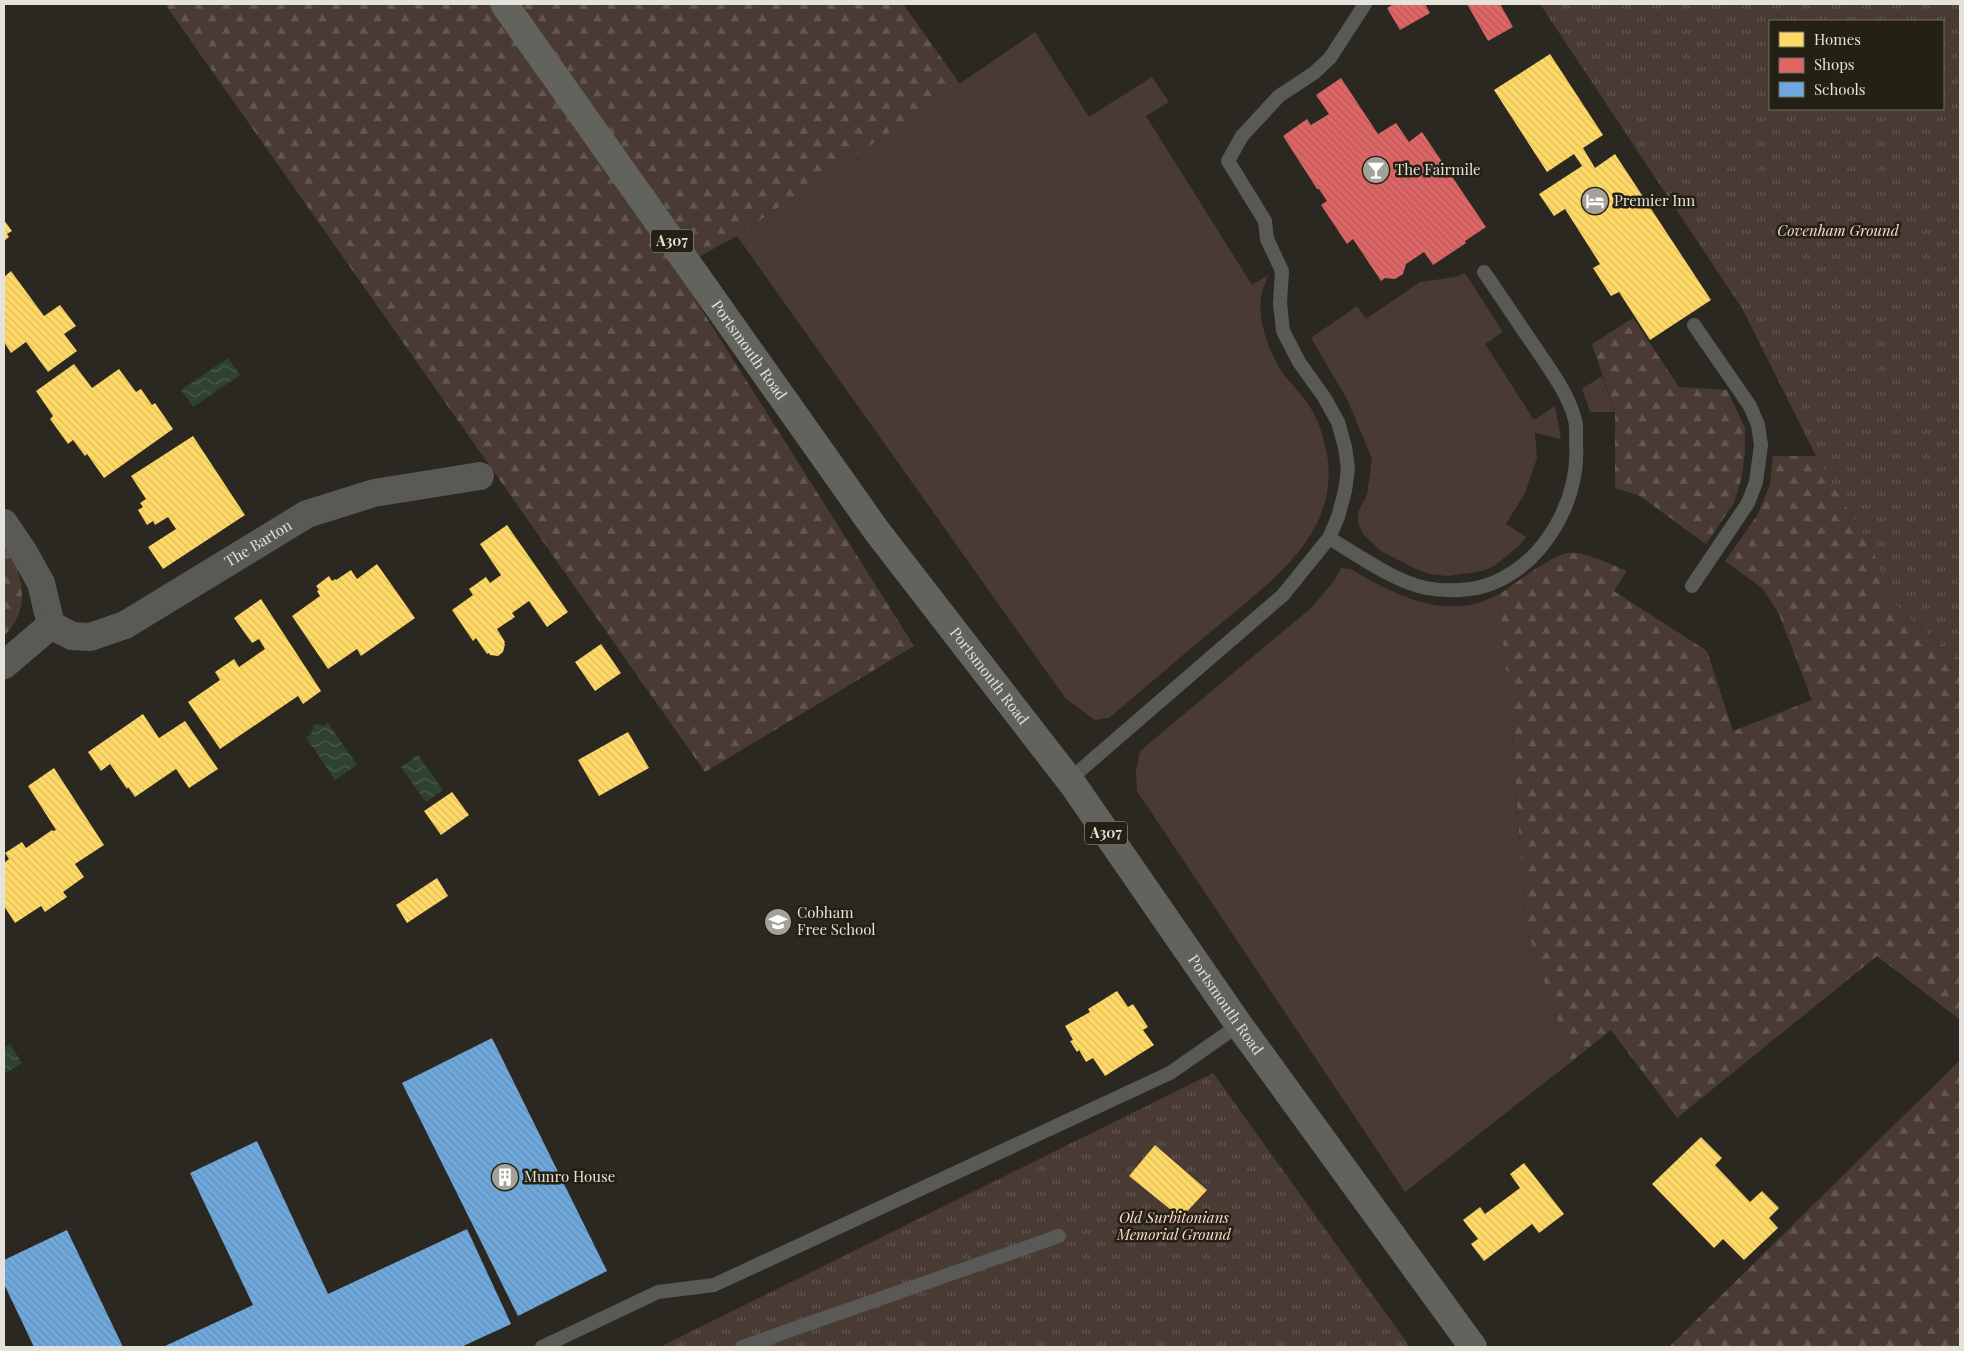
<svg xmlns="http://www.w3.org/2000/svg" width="1964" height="1351" font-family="'Playfair Display',serif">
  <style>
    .grass { fill: #493b34 }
    .forest { fill: url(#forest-firs) }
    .park { fill: url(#park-tufts); fill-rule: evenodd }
    .water { fill: url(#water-waves) }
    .homes { fill: url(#homes-back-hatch) }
    .shops { fill: url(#shops-back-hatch) }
    .schools { fill: url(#schools-back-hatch) }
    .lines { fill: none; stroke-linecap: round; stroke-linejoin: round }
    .lane { stroke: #595956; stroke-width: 14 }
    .street { stroke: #595956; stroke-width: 28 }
    .primary { stroke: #61635c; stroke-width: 28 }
    .labels { text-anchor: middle; stroke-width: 5; stroke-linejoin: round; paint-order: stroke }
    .shield { fill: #242013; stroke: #aaa89e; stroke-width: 1 }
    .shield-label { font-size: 14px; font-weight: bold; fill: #e4e2d9 }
    .poi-label { font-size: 15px; fill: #e4e2d9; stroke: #242013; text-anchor: start }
    .park-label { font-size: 15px; font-style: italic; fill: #fcdacc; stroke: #242013 }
    .street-label { font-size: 15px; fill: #e4e2d9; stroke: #242013 }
  </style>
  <defs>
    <pattern id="forest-firs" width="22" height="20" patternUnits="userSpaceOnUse" patternTransform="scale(1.25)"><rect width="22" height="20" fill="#493b34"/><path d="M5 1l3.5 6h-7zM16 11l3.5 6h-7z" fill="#635751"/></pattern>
    <pattern id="park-tufts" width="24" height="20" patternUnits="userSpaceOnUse" patternTransform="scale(1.25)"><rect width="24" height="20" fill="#493b34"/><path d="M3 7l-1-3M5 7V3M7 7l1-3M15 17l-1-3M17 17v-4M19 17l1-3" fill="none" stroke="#635751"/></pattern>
    <pattern id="water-waves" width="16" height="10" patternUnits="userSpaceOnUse" patternTransform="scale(1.25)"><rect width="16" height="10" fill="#2f4130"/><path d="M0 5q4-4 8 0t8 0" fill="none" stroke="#4d5c4d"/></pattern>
    <pattern id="homes-back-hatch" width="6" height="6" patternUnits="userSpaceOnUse" patternTransform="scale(1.25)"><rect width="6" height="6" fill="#ffd966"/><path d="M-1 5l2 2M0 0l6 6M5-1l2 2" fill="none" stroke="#dabb5f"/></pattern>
    <pattern id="shops-back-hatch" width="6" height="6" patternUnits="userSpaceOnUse" patternTransform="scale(1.25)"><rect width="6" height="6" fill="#e06666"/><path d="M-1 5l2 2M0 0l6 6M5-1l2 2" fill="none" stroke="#b15c5b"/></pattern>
    <pattern id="schools-back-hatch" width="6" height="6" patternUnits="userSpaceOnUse" patternTransform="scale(1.25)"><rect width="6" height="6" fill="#6fa8dc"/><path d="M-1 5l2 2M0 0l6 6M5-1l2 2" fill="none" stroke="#648fb5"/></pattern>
  </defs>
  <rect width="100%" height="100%" fill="#2a2820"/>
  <path class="grass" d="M 1035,32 L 1089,117 L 1152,77 L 1169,102 L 1146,116 L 1252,285 L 1268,275 C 1266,282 1262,290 1261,297 C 1258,321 1268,348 1280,369 C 1287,380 1298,390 1306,401 C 1317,416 1322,432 1326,449 C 1344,533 1269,583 1213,630 C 1178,659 1144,688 1109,718 L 1095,720 L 1066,699 L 737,236 Z
    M 1465,273 L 1503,332 L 1485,344 L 1534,420 L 1555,406 L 1561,439 L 1535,433 L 1537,458 L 1525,493 L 1506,524 L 1526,537 L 1518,547 L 1494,566 L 1482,571 L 1448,576 L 1429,574 L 1414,568 L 1381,551 L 1363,534 L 1358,523 L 1358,512 L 1367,495 L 1372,459 L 1347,399 L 1311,338 L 1357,306 L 1366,319 L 1420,282 L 1456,277 Z
    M 1602,376 L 1615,412 L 1590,412 L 1582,389 Z
    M 1341,568 L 1351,569 C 1386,590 1426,612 1469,605 C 1479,604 1489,598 1498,595 L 1510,708 L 1526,926 L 1571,1062 L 1405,1192 L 1137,791 L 1136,771 L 1140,751 L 1311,608 L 1335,580 Z"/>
  <path class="forest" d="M 165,4 L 903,4 L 960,84 L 737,236 L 676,269 L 914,646 L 705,772 Z
    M 1633,318 L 1679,387 L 1727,390 L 1745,428 L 1745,450 L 1742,476 L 1734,503 L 1706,544 L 1640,496 L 1615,488 L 1615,412 L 1592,344 Z
    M 1773,456 L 1816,456 L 1875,554 L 1886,597 L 1960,659 L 1960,1020 L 1877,956 L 1677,1118 L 1611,1030 L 1571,1062 L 1526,926 L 1510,708 L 1498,595 C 1515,584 1550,556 1568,553 C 1584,551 1612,565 1627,571 L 1614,591 L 1707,651 L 1733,731 L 1812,700 L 1779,614 L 1763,589 L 1725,561 L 1758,514 L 1770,484 Z
    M 4,545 C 24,574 32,608 4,636 Z
    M 1960,1060 L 1960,1347 L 1669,1347 Z"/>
  <path class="park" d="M 1540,4 L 1960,4 L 1960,659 L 1886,597 L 1875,554 L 1816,456 L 1743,310 ZM 1770,21 L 1943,21 L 1943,109 L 1770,109 Z
    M 1213,1073 L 1410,1347 L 660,1347 Z"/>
  <path class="water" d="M 228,358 L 240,375 L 193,407 L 181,390 Z
    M 328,723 L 357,765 L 335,780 L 306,737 L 311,734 L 314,725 L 319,724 L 323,726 Z
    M 418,755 L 443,790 L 426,802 L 401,767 Z
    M 10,1044 L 22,1063 L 4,1074 L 4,1048 Z"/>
  <path class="homes" d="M 1550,54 L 1603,135 L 1583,148 L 1595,168 L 1615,154 L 1711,300 L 1650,340 L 1619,292 L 1611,296 L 1593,268 L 1600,264 L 1565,209 L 1554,216 L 1539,194 L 1582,166 L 1574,154 L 1547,172 L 1494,90 Z
    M 4,220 L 12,231 L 7,234 L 9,237 L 4,241 Z
    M 11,271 L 44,316 L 60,305 L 76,326 L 64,334 L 77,351 L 48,372 L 26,342 L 11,353 L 4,342 L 4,277 Z
    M 74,364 L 92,388 L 119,369 L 136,392 L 141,389 L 152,405 L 155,403 L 173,429 L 104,478 L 87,454 L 85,456 L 73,440 L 68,444 L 50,419 L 53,416 L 36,391 Z
    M 193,436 L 245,515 L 163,569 L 148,547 L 176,529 L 168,517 L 155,525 L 153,521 L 147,525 L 138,510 L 143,507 L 140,503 L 146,499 L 131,476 Z
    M 507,525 L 568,612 L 547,627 L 529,601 L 512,613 L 515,617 L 497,629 L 505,642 L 504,643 L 505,644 L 503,652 L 498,656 L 490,655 L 489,653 L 487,654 L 476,638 L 473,641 L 452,610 L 473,595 L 469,589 L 486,577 L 490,583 L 501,575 L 480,544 Z
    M 377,564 L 415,618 L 361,656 L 357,649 L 328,669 L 292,616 L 320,596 L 317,591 L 319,590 L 316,586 L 329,576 L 332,581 L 335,579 L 336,580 L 351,570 L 357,579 Z
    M 261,599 L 321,691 L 303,704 L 298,696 L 220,749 L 188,702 L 220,680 L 215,672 L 234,659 L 239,667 L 265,649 L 259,639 L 252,643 L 234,618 Z
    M 601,644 L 621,673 L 595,691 L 575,662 Z
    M 143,714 L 159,738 L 185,721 L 218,769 L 189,788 L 176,769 L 135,797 L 128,787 L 127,789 L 110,764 L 101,771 L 88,752 Z
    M 628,732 L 649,768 L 599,796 L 578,760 Z
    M 54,768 L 104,845 L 75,864 L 84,877 L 63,892 L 67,897 L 45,912 L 41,906 L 15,923 L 4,906 L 4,863 L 9,859 L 5,853 L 22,842 L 26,848 L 52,830 L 53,831 L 56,830 L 28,786 Z
    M 452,792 L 469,815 L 441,835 L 424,811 Z
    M 437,878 L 448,896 L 407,923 L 396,905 Z
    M 1117,991 L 1128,1007 L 1133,1004 L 1148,1027 L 1143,1030 L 1154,1045 L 1105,1076 L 1093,1058 L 1086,1062 L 1079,1050 L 1077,1052 L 1070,1041 L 1073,1040 L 1065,1026 L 1090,1012 L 1088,1009 Z
    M 1701,1137 L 1722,1158 L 1715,1165 L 1750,1202 L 1762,1191 L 1779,1208 L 1769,1218 L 1778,1228 L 1744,1260 L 1723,1239 L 1714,1248 L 1652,1184 Z
    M 1155,1145 L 1207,1190 L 1181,1218 L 1129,1176 Z
    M 1524,1163 L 1564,1214 L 1539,1233 L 1532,1224 L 1484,1261 L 1471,1244 L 1478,1239 L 1463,1220 L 1480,1207 L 1485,1214 L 1520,1188 L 1510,1174 Z"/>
  <path class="shops" d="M 1394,4 L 1425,4 L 1430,13 L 1400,30 L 1387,8 Z
    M 1467,4 L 1500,4 L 1513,27 L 1488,41 Z
    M 1341,78 L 1378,134 L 1396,123 L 1409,142 L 1422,132 L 1486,227 L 1465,241 L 1466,243 L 1433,265 L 1424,252 L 1406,264 L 1403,274 L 1395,279 L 1385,278 L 1381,281 L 1353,239 L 1347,244 L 1321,205 L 1327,201 L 1319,189 L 1317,189 L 1283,136 L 1307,119 L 1311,125 L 1329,114 L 1316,95 Z"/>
  <path class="schools" d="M 492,1038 L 607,1271 L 518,1316 L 402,1083 Z
    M 257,1141 L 328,1294 L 467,1229 L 511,1324 L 461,1347 L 163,1347 L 253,1305 L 190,1173 Z
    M 67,1230 L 123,1347 L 34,1347 L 4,1284 L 4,1260 Z"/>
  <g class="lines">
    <path class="lane" d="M 1329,538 C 1356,554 1395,582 1426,588 C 1446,592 1474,591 1493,583 C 1546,561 1580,499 1576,442 C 1576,435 1577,427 1575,420 C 1568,393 1552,373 1537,350 C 1519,324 1502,298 1484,272
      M 1692,586 L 1748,503 L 1756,482 L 1761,445 L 1758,425 L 1750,406 L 1694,325
      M 1069,780 L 1283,595 L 1329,538 L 1338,517 L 1345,491 L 1348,469 L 1345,447 L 1338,422 L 1324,397 L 1299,362 L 1283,331 L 1280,303 L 1282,271 L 1267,239 L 1265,221 L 1228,161 L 1242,136 L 1279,96 L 1314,73 L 1330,58 L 1365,4
      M 542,1347 L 658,1292 L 714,1285 L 1170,1073 L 1239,1025
      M 742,1347 L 1059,1236"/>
    <g class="street">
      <path d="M 4,523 L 23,551 L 41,583 L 51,625 L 4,665"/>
      <path id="s1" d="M 51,625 L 72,636 L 90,637 L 125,625 L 307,514 L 374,493 L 480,476"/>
    </g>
    <path class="primary" id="s2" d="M 504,4 L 876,530 L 1074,786 L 1239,1025 L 1473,1347"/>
  </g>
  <defs>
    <g id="bar-disc" transform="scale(1.4375)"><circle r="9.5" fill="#a3a198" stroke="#242013"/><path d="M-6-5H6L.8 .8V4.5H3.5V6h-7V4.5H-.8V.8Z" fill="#fff"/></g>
    <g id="hotel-disc" transform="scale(1.4375)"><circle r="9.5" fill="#a3a198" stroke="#242013"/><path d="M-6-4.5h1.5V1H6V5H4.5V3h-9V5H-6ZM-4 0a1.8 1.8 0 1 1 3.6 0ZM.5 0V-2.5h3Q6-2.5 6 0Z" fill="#fff"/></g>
    <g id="school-disc" transform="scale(1.4375)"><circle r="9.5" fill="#a3a198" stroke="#242013"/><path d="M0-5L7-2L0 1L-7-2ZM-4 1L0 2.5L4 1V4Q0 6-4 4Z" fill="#fff"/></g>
    <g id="building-disc" transform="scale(1.4375)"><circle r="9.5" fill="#a3a198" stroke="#242013"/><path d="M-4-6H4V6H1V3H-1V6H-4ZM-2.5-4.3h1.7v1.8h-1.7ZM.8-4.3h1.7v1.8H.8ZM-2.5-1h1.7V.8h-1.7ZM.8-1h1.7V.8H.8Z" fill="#fff"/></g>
  </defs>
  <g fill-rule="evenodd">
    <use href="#bar-disc" x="1376" y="170"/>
    <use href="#hotel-disc" x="1595" y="201"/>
    <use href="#school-disc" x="778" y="922"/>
    <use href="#building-disc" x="505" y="1177"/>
  </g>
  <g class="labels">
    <g class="shield">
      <rect x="651" y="229.5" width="42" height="23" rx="4"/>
      <rect x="1085" y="821.5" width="42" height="23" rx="4"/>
    </g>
    <g class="shield-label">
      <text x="672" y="246">A307</text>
      <text x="1106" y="838">A307</text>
    </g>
    <g class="poi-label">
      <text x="1395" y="175">The Fairmile</text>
      <text x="1614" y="206">Premier Inn</text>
      <text x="797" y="918">Cobham<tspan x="797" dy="17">Free School</tspan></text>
      <text x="524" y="1182">Munro House</text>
    </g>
    <g class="park-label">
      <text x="1838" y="236">Covenham Ground</text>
      <text x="1174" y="1223">Old Surbitonians<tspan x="1174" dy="17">Memorial Ground</tspan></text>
    </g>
    <g class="street-label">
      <text dy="5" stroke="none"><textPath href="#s2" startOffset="424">Portsmouth Road</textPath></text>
      <text dy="5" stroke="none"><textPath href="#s1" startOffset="235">The Barton</textPath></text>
      <text dy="5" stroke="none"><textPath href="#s2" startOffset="829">Portsmouth Road</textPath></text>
      <text dy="5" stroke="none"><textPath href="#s2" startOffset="1234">Portsmouth Road</textPath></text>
    </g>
  </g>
  <rect width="1964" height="1351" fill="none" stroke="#e4e2d9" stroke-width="10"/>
  <rect x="1769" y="20" width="175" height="90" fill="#242013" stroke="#716e62"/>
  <rect x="1779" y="32" width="25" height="15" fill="#ffd966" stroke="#716e62"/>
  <text x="1814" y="45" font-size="15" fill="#e4e2d9">Homes</text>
  <rect x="1779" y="58" width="25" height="15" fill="#e06666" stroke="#716e62"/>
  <text x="1814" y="70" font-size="15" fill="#e4e2d9">Shops</text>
  <rect x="1779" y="82" width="25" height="15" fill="#6fa8dc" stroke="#716e62"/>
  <text x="1814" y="95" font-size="15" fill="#e4e2d9">Schools</text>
</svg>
